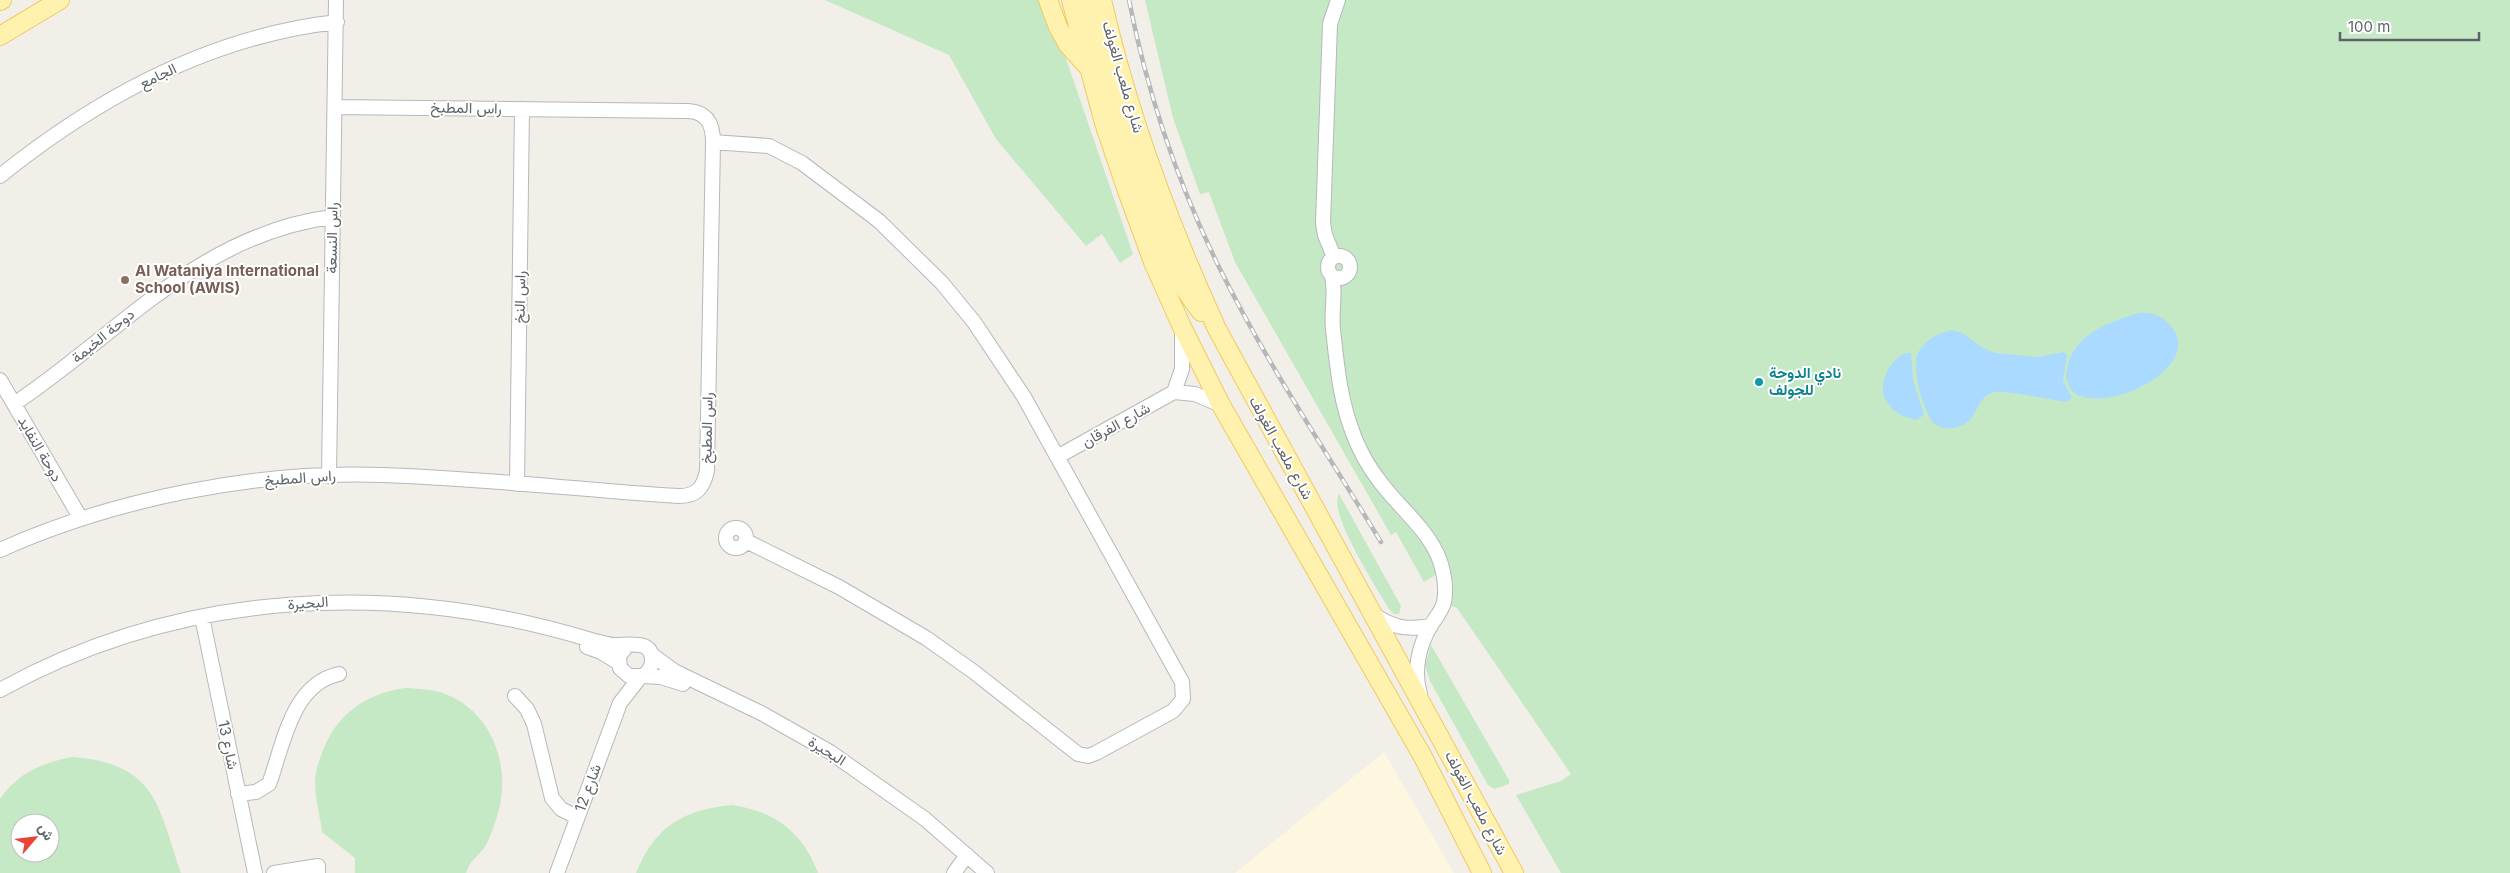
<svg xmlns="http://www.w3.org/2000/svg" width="2510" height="873" font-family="Inter,Vazirmatn,sans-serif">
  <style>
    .commercial { fill: #fef7e0 }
    .green { fill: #c5e8c5; fill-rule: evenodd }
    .water { fill: #aadaff }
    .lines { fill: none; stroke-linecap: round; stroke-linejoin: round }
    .minor-casing { stroke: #b5b8bc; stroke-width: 16 }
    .major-casing { stroke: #f2c960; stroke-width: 20 }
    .minor { stroke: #fff; stroke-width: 14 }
    .major { stroke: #fff2af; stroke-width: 18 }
    .rail-casing { stroke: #b6b7b8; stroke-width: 4.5 }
    .rail { stroke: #fff; stroke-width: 2.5; stroke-dasharray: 8; stroke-linecap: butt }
    .education-dot { fill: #8d6e63; stroke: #fff; stroke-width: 2 }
    .culture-dot { fill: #0f9aa8; stroke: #fff; stroke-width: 2 }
    .labels { text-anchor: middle; stroke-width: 4; stroke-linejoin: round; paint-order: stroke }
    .street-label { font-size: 15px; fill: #5f6368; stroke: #fff }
    .education-label { font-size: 15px; font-weight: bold; fill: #785e54; stroke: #fff; text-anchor: start }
    .culture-label { font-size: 15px; font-weight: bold; fill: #0d838f; stroke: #fff; text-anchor: start }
  </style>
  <rect width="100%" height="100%" fill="#f1efe8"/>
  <path class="commercial" d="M 1384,752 L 1454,873 L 1235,873 Z"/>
  <path class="green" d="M 825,0 L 1050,0 L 1063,50 L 1133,254 L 1120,263 L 1102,234 L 1086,246 L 996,139 L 949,55 Z
    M 1145,0 L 2510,0 L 2510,873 L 1561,873 L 1516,795 L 1561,781 L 1571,774 L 1457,608 L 1439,601 L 1441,596 L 1437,574 L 1424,582 L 1396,532 L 1391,535 L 1235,262 L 1209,192 L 1200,194 L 1173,118 Z
    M 1339,494 L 1401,606 L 1399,614 L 1394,614 L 1389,609 C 1378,590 1327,512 1339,494 Z
    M 1431,645 L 1509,780 L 1509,784 L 1494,789 L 1488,785 L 1430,681 L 1425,665 Z
    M 405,688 C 421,689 436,689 450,696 C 497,717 512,775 496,820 C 493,828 490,838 486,845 C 480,855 469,861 466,873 L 355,873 L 355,858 L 322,832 C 320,816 315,798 315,782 C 315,774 318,764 321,756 C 334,716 364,694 405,688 Z
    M 73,757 C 157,764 158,806 181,873 L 0,873 L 0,799 C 17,773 44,762 73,757 ZM 20,823 L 50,823 L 50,853 L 20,853 Z
    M 732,805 C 774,811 803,832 818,873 L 636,873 C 655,827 682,810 732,805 Z"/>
  <path class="water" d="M 2139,313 C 2151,312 2161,315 2170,325 C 2207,366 2108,415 2074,393 C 2067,386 2065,378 2067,369 C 2073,334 2109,322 2139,313 Z
    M 1952,330 L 1962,333 L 1983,348 L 1995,353 L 2038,357 L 2064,352 L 2067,355 L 2063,381 L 2072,398 L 2065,402 C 2054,400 2003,390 1994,392 C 1973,399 1980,421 1957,427 C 1950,429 1942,429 1935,424 C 1924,415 1912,370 1917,356 C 1922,341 1939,333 1952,330 Z
    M 1911,353 L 1913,380 L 1924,415 L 1916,420 C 1907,417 1896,415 1890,406 C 1888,403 1883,396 1883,393 C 1881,378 1894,352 1911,353 Z"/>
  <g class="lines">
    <g class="minor-casing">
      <path id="minor" d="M 713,142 L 769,146 L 802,163 L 879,221 L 942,283 L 974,322 L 1024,397 L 1182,682 L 1183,699 L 1173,711 L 1096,753 L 1088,756 L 1078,754 L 974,672 L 926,638 L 839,587 L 746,541
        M 0,176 C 97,98 212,36 337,22
        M1328 267a11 11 0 1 1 22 0a11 11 0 1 1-22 0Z
        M 1334,257 L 1325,235 L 1323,223 L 1330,24 L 1338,0
        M 1332,276 C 1336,293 1331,311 1333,329 C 1337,366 1340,401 1354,436 C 1360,451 1368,466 1378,479 C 1399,509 1436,534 1443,572 C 1445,581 1446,592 1444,602 C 1442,611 1436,617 1431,625 C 1419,645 1413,671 1420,694
        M 0,380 L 81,519
        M 1174,392 L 1182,369 L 1182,327
        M 14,404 C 118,335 199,234 332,217
        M 1057,457 L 1174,392 L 1195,394 L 1221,405
        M 329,476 L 336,0
        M 517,484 L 522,109
        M726 538a10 10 0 1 1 20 0a10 10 0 1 1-20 0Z
        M 0,550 C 113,499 258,470 382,475 C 481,478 580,490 679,496 C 697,496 703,488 707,471 L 713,142 C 713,124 707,112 688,111 L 335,107
        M 1373,614 C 1393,628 1407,630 1431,626
        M 202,617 L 255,873
        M 587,647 L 601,652 L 619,663
        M 651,654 L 674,671 L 763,714 L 830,752 L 925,819 L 987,873
        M 643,676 L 661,677 L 683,684
        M 0,690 C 183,589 394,580 591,640 C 599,642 606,644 613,645 C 627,646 653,638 652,661 C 652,668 648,672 643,676 L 629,676 L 620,668 L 619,656 L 627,646
        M 515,696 L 527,709 L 534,724 L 552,798 L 561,809 L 577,817
        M 238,794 L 256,792 L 269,784 C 283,747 291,684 339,674
        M 274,873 L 318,866 L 318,873
        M 557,873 L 620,703 L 641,676
        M 954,873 L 967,855"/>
    </g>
    <g class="major-casing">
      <path id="major" d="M 1048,0 L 1058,27 L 1068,45 L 1087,66
        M 1071,0 L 1104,123 L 1127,191 L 1153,262 L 1182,327 L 1221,405 L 1423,757 L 1482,873
        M 1089,0 C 1103,67 1122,134 1146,199 C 1160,239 1174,278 1201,312
        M 1102,0 C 1128,114 1168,222 1217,329 L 1514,873
        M 0,1 L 2,0
        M 0,36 L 60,0"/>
    </g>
    <use href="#minor" class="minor"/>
    <use href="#major" class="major"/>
    <g class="rail-casing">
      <path id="rail" d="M 1129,0 C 1147,92 1177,181 1218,265 C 1265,361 1326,451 1381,542"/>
    </g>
    <use href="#rail" class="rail"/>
  </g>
  <circle class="education-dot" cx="125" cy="280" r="5"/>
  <circle class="culture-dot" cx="1759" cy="382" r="5"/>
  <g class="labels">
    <g class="street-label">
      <text transform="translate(158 76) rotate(-26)" y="5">الجامع</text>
      <text transform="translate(1123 77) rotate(74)" y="5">شارع ملعب الغولف</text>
      <text transform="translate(466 108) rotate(1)" y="5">راس المطبخ</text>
      <text transform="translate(332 238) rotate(-89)" y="5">راس النسعة</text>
      <text transform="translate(520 297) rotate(-89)" y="5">راس النخ</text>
      <text transform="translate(103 336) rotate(-39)" y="5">دوحة الخيمة</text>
      <text transform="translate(1116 425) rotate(-29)" y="5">شارع الفرقان</text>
      <text transform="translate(707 428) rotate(-89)" y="5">راس المطبخ</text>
      <text transform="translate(1281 448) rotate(61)" y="5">شارع ملعب الغولف</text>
      <text transform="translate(40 449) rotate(60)" y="5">دوحة النفايد</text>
      <text transform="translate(300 478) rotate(-4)" y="5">راس المطبخ</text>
      <text transform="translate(308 603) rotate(-4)" y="5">البحيرة</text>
      <text transform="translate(228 745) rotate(78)" y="5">شارع 13</text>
      <text transform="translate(827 751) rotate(32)" y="5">البحيرة</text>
      <text transform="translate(588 788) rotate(-70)" y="5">شارع 12</text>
      <text transform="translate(1476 803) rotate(62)" y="5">شارع ملعب الغولف</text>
    </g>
    <g class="education-label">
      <text x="135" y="276">Al Wataniya International<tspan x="135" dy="17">School (AWIS)</tspan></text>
    </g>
    <g class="culture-label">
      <text x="1769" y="378">نادي الدوحة<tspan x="1769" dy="17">للجولف</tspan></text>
    </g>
  </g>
  <g transform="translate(35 838) rotate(62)"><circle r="24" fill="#ffffff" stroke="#bfc1c3"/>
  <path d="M0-4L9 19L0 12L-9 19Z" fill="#ea4335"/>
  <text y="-8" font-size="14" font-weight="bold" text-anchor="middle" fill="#5f6368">ش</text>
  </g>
  <path d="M2340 32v8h139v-8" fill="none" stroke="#5f6368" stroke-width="2.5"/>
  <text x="2348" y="32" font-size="15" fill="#5f6368" stroke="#ffffff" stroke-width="4" paint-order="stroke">100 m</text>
</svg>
